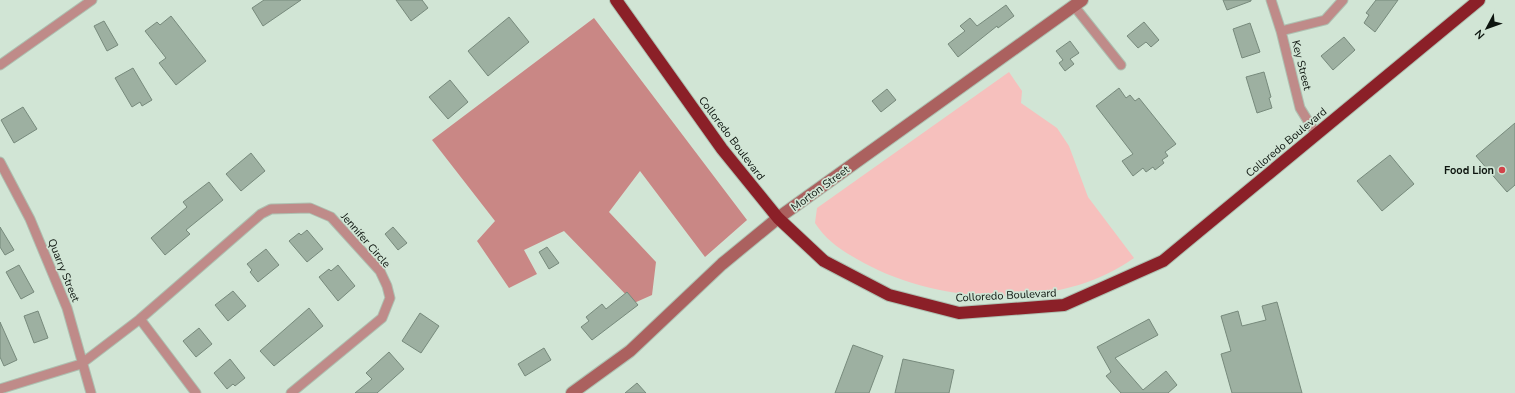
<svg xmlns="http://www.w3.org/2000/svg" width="1515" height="393" font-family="'Nunito Sans',sans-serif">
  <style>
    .green { fill: #f6c0bd }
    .forest { fill: #c98785 }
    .building { fill: #9db0a1; stroke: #778a7c }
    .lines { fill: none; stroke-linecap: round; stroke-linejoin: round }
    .street-casing { stroke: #aec0b1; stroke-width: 11 }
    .secondary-casing { stroke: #aec0b1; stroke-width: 14 }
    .highway-casing { stroke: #aec0b1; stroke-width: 14 }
    .street { stroke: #bf8b89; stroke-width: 9 }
    .secondary { stroke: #ab615f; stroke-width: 12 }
    .highway { stroke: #8b2028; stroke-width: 12 }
    .poi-dot { fill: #d24249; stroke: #d1e5d5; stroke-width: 1.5 }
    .labels { text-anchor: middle; stroke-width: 3.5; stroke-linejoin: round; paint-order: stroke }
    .street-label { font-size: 11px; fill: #0d150f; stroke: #d1e5d5 }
    .poi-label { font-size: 11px; font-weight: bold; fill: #0d150f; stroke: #d1e5d5; text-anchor: end }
  </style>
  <rect width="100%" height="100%" fill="#d1e5d5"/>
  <path class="green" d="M 1009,72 L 1022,91 L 1021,103 L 1057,128 L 1069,146 L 1088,197 L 1134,258 C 1060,311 941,305 864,263 C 844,252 827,242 815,223 L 817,208 Z"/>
  <path class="forest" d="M 594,18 L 747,220 L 705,257 L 640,171 L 609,212 L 656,262 L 652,295 L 634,303 L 564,231 L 524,250 L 537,274 L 509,288 L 477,241 L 495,221 L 432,140 Z"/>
  <path class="building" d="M 264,0 L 301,0 L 263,26 L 252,8 Z
    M 396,0 L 422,0 L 428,8 L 411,21 Z
    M 1223,0 L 1251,0 L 1251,1 L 1227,10 Z
    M 1376,0 L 1398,0 L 1375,32 L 1364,23 L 1369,15 L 1366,13 Z
    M 1006,5 L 1014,16 L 998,28 L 997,26 L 958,57 L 948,44 L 965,31 L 960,26 L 970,18 L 977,26 Z
    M 171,16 L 206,61 L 176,85 L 159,63 L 166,58 L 145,31 L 157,22 L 160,25 Z
    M 509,17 L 529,42 L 488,76 L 468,51 Z
    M 104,21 L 118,45 L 107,51 L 94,26 Z
    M 1144,22 L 1159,40 L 1151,47 L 1146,42 L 1138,48 L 1127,36 Z
    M 1250,23 L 1260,52 L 1242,58 L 1233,29 Z
    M 1344,37 L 1355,50 L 1333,70 L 1321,56 Z
    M 1070,41 L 1079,53 L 1070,59 L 1074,64 L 1065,71 L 1059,63 L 1063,60 L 1056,51 Z
    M 133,68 L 152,100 L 142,106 L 140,102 L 132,107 L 115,78 Z
    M 1264,72 L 1271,97 L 1269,98 L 1272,108 L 1257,113 L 1246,77 Z
    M 450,80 L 468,102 L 448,119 L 429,97 Z
    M 1119,88 L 1126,98 L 1130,95 L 1135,101 L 1139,98 L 1176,144 L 1165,152 L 1168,156 L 1162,160 L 1164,163 L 1155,170 L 1153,167 L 1146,172 L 1143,168 L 1133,176 L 1122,161 L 1133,154 L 1096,106 Z
    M 887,89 L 896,100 L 881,112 L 872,101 Z
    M 23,107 L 37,129 L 14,143 L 1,120 Z
    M 1515,123 L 1515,185 L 1507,192 L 1476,156 Z
    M 251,153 L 265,171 L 241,191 L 226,174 Z
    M 1390,155 L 1414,184 L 1382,211 L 1357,181 Z
    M 209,182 L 223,200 L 186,230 L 190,234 L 165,255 L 151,238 L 187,207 L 183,202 Z
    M 0,227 L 14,250 L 5,255 L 0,247 Z
    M 393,227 L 407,243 L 398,250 L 385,234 Z
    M 307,230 L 323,249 L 307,262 L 289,241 L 299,233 L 301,235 Z
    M 547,247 L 559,263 L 549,269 L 539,252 Z
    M 266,249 L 279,265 L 258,282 L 250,272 L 252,270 L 247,264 Z
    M 19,265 L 34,292 L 21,299 L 6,272 Z
    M 338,265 L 355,286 L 338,301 L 319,277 L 329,269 L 331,271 Z
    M 233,291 L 246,306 L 228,321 L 215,305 Z
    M 627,292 L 638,305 L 592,340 L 581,327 L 589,321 L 586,317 L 602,304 L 606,309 Z
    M 1277,302 L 1302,393 L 1232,393 L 1221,354 L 1231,351 L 1221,316 L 1238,311 L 1242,326 L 1266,320 L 1262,306 Z
    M 309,308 L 323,326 L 274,366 L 260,351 Z
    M 38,311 L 48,338 L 34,343 L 24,316 Z
    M 420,313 L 439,326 L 421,353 L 402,341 Z
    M 1149,319 L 1158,335 L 1115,358 L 1143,390 L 1166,371 L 1177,385 L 1168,393 L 1121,393 L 1106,376 L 1111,372 L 1097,347 Z
    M 0,322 L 17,360 L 4,366 L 0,357 Z
    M 199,328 L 212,344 L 196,357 L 183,341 Z
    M 853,345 L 883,356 L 869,393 L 835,393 Z
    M 544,348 L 551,360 L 525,376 L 518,364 Z
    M 389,352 L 404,369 L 377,393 L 355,393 L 372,379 L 366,373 Z
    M 230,359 L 245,378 L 235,386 L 233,384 L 227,389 L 214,373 Z
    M 903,359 L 954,370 L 949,393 L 895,393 Z
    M 637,383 L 646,393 L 625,393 Z"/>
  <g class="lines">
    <g class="street-casing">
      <path id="street" d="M 1271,0 L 1281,31 L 1300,108 L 1316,134
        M 1074,6 L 1121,65
        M 1281,31 L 1325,20 L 1343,0
        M 0,65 L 92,0
        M 0,162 L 30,219 L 67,308 L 91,393
        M 0,389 L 81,364 L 140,319
        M 196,393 L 140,319 L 261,214 L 271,209 L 310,208 L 331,217 L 380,271 L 387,286 L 390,298 L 382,318 L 291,393"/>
    </g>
    <g class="secondary-casing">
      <path id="secondary" d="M 572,393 L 630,351 L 722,264 L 778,218 L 1082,0"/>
    </g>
    <g class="highway-casing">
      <path id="highway" d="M 616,0 L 722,149 L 778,218 L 824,261 L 889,295 L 959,313 L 1064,305 L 1163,261 L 1479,0"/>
    </g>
    <use href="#street" class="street"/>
    <use href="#secondary" class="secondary"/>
    <use href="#highway" class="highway"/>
  </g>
  <circle class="poi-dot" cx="1502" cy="170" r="4"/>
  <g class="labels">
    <g class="street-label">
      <text transform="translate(1302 65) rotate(76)" y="4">Key Street</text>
      <text transform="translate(732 138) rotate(53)" y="4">Colloredo Boulevard</text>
      <text transform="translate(1286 142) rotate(-40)" y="4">Colloredo Boulevard</text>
      <text transform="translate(820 188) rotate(-36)" y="4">Morton Street</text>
      <text transform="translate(366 240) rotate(49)" y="4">Jennifer Circle</text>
      <text transform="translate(64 270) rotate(68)" y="4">Quarry Street</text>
      <text transform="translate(1006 295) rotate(-3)" y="4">Colloredo Boulevard</text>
    </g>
    <g class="poi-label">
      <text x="1494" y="174">Food Lion</text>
    </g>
  </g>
  <g transform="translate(1487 28) rotate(229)" stroke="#d1e5d5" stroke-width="3" paint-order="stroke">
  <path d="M0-3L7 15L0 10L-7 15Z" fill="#0d150f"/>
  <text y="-6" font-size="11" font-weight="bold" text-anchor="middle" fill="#0d150f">N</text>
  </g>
</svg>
